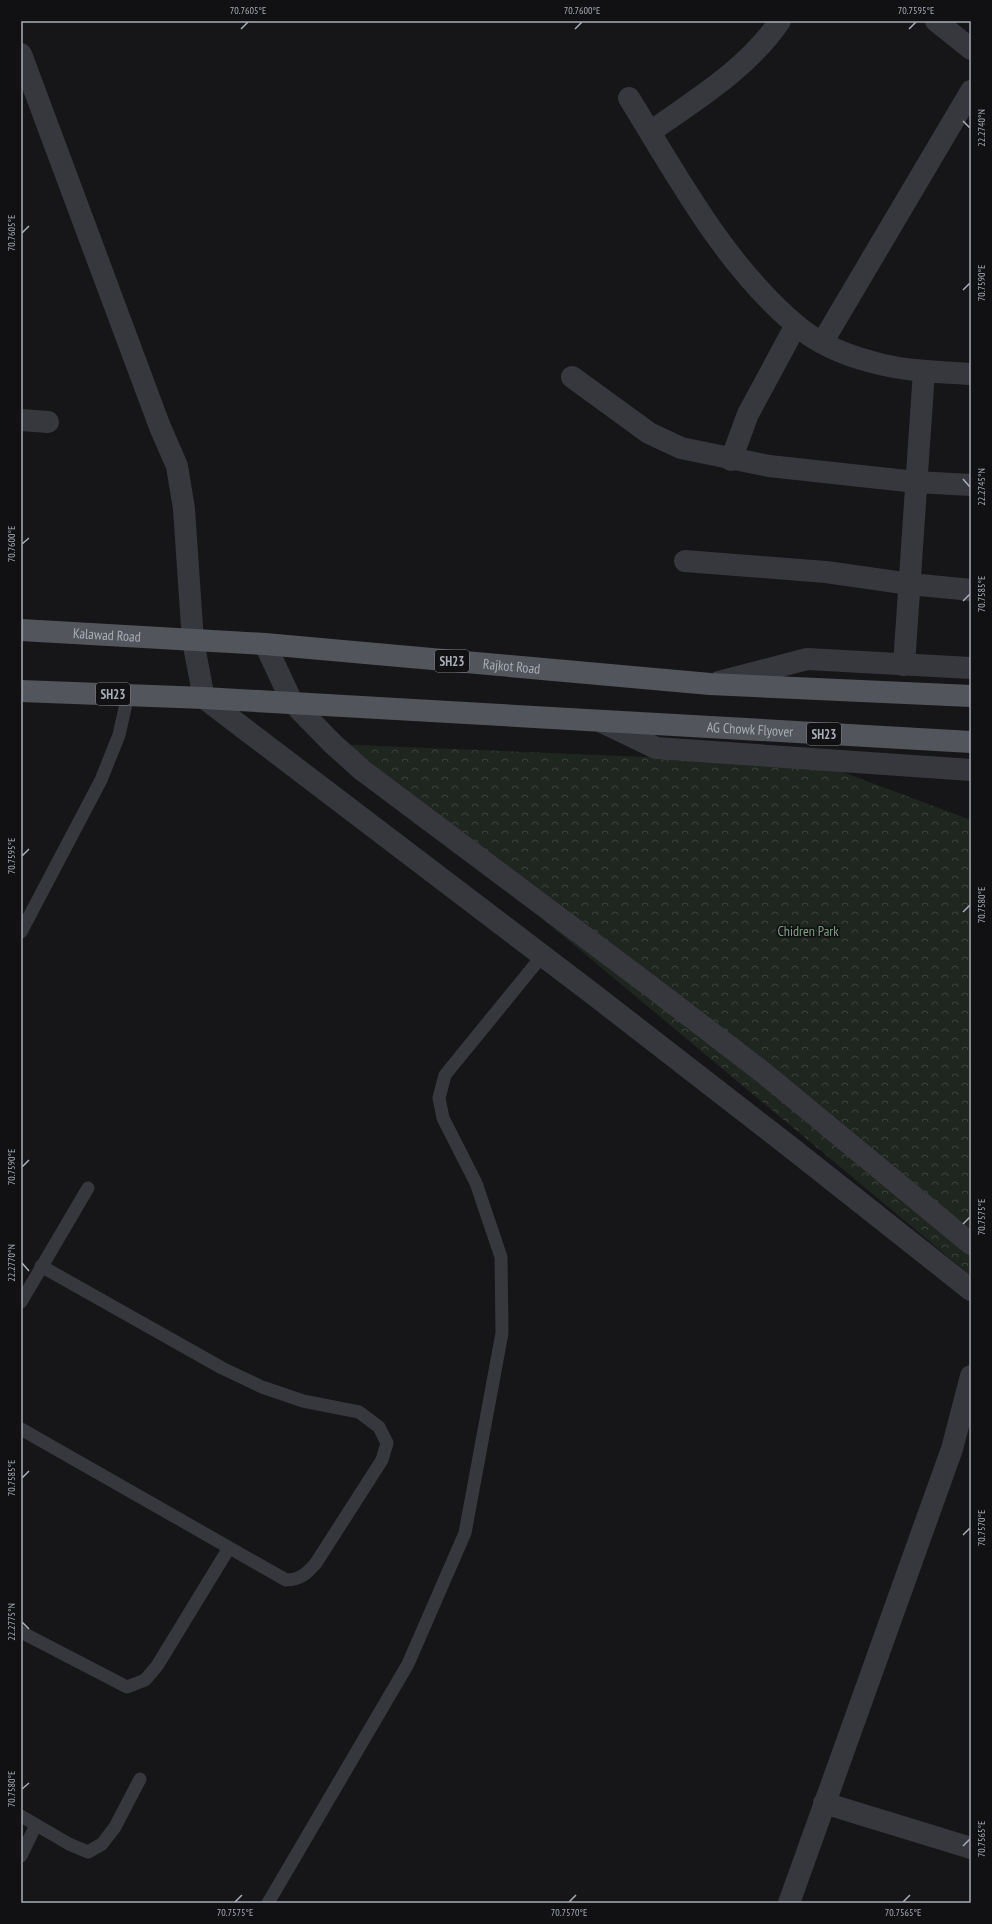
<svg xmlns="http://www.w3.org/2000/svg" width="992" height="1924" font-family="'PT Sans Narrow',sans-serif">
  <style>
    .park { fill: url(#park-crowns) }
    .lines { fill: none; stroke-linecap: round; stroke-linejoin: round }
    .service { stroke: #37383d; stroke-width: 13 }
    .minor { stroke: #37383d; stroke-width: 22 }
    .tertiary { stroke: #37383d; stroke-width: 22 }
    .primary { stroke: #53555c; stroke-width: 22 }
    .ticks { fill: none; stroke: #a8adb8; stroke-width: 1.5 }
    .labels { text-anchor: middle; stroke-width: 3.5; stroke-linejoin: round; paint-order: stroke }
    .shield { fill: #111113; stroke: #7b7e86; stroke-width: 1 }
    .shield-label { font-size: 13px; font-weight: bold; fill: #a8adb8 }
    .street-label { font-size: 14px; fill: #a8adb8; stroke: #111113 }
    .park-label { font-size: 14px; fill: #7fa381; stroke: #111113 }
    .neatline { fill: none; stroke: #a8adb8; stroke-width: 1.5 }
    .ticks-label { font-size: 10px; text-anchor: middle; fill: #a8adb8 }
  </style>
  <defs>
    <pattern id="park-crowns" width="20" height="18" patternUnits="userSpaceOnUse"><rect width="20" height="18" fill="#1e261f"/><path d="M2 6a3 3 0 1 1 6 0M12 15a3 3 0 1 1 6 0" fill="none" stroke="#3c433d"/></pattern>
  </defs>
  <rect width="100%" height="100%" fill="#161618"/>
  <path class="park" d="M 333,744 L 821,764 L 971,820 L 971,1276 Z"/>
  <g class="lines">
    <path class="service" d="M 21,932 L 101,780 L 119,735 L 128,695
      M 21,1302 L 88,1188
      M 21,1429 L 286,1580 C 301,1580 307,1573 316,1563 L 382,1460 L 387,1443 L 379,1427 L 359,1412 L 303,1401 L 262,1387 L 222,1368 L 41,1266
      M 21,1632 L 127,1687 L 145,1680 L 157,1666 L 229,1548
      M 21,1816 L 69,1844 L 88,1852 L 102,1844 L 115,1827 L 140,1779
      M 21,1856 L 36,1825
      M 268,1903 L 408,1664 L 465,1533 L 502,1333 L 501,1257 L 476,1183 L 443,1118 L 439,1098 L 445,1075 L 542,956"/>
    <path class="minor" d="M 936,21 L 971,49
      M 21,54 L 160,427 L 177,466 L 184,509 L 193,641
      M 629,98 C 678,177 724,264 796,325 C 817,343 845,355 872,362 C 903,371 938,372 971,374
      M 650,132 C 697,99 747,69 780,21
      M 822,343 L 971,91
      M 572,377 L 649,433 L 681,448 L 769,466 L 916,482 L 971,485
      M 21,420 L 48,422
      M 731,460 L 748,414 L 796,325
      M 685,561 L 826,572 L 910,584 L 971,590
      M 904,665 L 924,371
      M 824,1803 L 971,1848
      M 789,1903 L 952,1449 L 971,1376"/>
    <path class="tertiary" d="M 193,641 L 204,698 L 593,994 L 789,1146 L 971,1290
      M 265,644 L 292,702 L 333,744 L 362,770 L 653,988 L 765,1074 L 971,1244
      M 719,682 L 807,659 L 971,668
      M 600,721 L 656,748 L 971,770"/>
    <g class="primary">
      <path id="s1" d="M 21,630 L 265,644 L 710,684 L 971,696"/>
      <path id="s2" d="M 21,691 L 204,698 L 971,742"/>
    </g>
  </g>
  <path class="ticks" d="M 241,29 L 248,22M 575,29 L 582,22M 909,29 L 916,22M 963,121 L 970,128M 22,233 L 29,226M 963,290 L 970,283M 963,479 L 970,487M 22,544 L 29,538M 963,601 L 970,594M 22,856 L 29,849M 963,912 L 970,905M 22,1167 L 29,1160M 963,1224 L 970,1217M 22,1263 L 29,1271M 22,1478 L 29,1471M 963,1535 L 970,1528M 22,1622 L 29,1629M 22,1789 L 29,1783M 963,1846 L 970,1839M 235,1902 L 242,1895M 569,1902 L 576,1895M 903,1902 L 910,1895"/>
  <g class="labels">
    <g class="shield">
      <rect x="435" y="650" width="34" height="22" rx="3"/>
      <rect x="96" y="683" width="34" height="22" rx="3"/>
      <rect x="807" y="723" width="34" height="22" rx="3"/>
    </g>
    <g class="shield-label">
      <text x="452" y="666">SH23</text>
      <text x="113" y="699">SH23</text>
      <text x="824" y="739">SH23</text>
    </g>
    <g class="street-label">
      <text dy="5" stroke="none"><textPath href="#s1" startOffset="86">Kalawad Road</textPath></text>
      <text dy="5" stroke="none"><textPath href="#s1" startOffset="492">Rajkot Road</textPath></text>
      <text dy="5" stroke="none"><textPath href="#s2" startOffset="730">AG Chowk Flyover</textPath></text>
    </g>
    <g class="park-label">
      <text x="808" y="936">Chidren Park</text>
    </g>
  </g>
  <rect width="992" height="1924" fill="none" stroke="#111113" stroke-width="44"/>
  <rect x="22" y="22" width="948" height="1880" class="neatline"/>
  <g class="ticks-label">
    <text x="248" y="14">70.7605°E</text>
    <text x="582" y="14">70.7600°E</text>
    <text x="916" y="14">70.7595°E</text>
    <text transform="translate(981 128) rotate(-90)" y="4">22.2740°N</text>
    <text transform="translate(11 233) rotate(-90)" y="4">70.7605°E</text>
    <text transform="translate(981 283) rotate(-90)" y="4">70.7590°E</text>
    <text transform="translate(981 487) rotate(-90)" y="4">22.2745°N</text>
    <text transform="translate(11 544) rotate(-90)" y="4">70.7600°E</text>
    <text transform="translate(981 594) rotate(-90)" y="4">70.7585°E</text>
    <text transform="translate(11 856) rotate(-90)" y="4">70.7595°E</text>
    <text transform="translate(981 905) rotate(-90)" y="4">70.7580°E</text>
    <text transform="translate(11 1167) rotate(-90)" y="4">70.7590°E</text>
    <text transform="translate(981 1217) rotate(-90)" y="4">70.7575°E</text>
    <text transform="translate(11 1263) rotate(-90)" y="4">22.2770°N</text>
    <text transform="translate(11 1478) rotate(-90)" y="4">70.7585°E</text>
    <text transform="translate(981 1528) rotate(-90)" y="4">70.7570°E</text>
    <text transform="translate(11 1622) rotate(-90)" y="4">22.2775°N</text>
    <text transform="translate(11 1789) rotate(-90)" y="4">70.7580°E</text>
    <text transform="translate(981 1839) rotate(-90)" y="4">70.7565°E</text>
    <text x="235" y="1916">70.7575°E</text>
    <text x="569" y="1916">70.7570°E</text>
    <text x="903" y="1916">70.7565°E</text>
  </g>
</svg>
